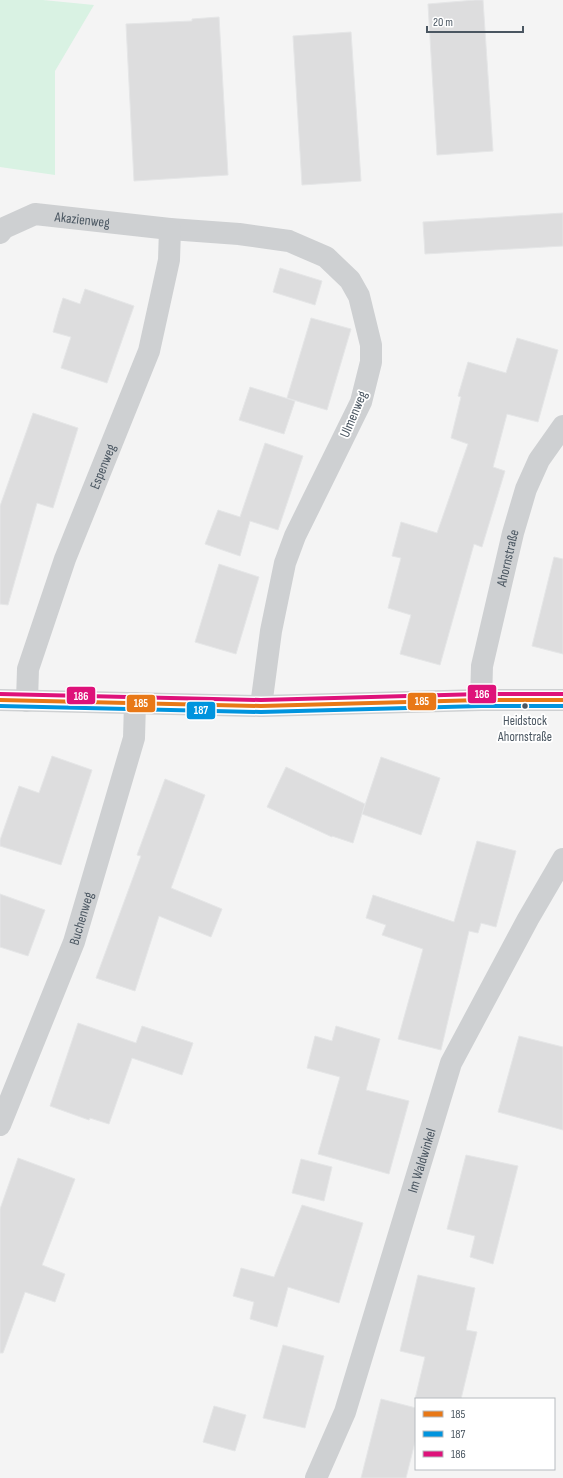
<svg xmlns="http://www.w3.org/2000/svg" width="563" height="1478" font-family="'Sofia Sans Condensed',sans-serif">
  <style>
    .green { fill: #d9f2e3 }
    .building { fill: #ddddde; stroke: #e5e6e7 }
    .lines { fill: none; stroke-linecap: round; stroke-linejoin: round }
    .street { stroke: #ced0d2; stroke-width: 22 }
    .bus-1-casing { stroke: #fff; stroke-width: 7 }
    .bus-2-casing { stroke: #fff; stroke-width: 7 }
    .bus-3-casing { stroke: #fff; stroke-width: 7 }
    .bus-1 { stroke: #e87817; stroke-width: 4 }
    .bus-2 { stroke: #0094de; stroke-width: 4 }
    .bus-3 { stroke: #de127a; stroke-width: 4 }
    .bus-dot { fill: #4a5661; stroke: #fff; stroke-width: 1.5 }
    .labels { text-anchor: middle; stroke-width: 3.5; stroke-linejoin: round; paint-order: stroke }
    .bus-label { font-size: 13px; fill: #4a5661; stroke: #fff }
    .street-label { font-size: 14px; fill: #4a5661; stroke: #fff }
    .line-badge { stroke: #fff; stroke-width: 1.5 }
    .badge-label { font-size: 11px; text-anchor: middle; font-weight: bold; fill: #fff }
  </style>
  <rect width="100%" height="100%" fill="#f4f4f4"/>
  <path class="green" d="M 0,0 L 43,0 L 94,5 L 55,71 L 55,175 L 0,167 Z"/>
  <path class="building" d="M 475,0 L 483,0 L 493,151 L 437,155 L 428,4 Z
    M 219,17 L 228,175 L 134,181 L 126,24 L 192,21 L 192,19 Z
    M 351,32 L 361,181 L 302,185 L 293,36 Z
    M 563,213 L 563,246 L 425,254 L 423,222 Z
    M 280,268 L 322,281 L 315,305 L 273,292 Z
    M 85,289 L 134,306 L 107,383 L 61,368 L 71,337 L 53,332 L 58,314 L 63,298 L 80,304 Z
    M 311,318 L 351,329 L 327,410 L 287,398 Z
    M 517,338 L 558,350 L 538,422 L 507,414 L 493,467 L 505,471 L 482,547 L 474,544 L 440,665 L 400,654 L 411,615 L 388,608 L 401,558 L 392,556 L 401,522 L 437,533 L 468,444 L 451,438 L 461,397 L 458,396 L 468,362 L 506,373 Z
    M 250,387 L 295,401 L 284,434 L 239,420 Z
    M 33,413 L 78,428 L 53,508 L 37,503 L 8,605 L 0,604 L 0,506 Z
    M 265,443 L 303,456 L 278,530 L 250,521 L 240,556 L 205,544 L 218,510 L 240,517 Z
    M 554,557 L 563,559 L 563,654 L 532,646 Z
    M 219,564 L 259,577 L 236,654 L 195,642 Z
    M 52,756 L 92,770 L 61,865 L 0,846 L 0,840 L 19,786 L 39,793 Z
    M 381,757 L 440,778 L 421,835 L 362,814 Z
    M 286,767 L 365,804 L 353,843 L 332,836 L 332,837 L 267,807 Z
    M 165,779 L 205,795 L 171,888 L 222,909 L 211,937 L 159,916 L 135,991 L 96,978 L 141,856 L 137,855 Z
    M 477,841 L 516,851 L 496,927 L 481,923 L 478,933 L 469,931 L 441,1050 L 398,1039 L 423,949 L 382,935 L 386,925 L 366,918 L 373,895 L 454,922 Z
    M 0,894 L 45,910 L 28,956 L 0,947 Z
    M 78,1023 L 136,1043 L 142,1026 L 193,1043 L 182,1075 L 132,1058 L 109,1124 L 90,1118 L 89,1120 L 50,1106 Z
    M 336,1026 L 380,1039 L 366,1090 L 409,1101 L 389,1174 L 318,1154 L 340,1077 L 307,1068 L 315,1036 L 332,1041 Z
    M 519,1036 L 563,1047 L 563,1130 L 498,1112 Z
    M 466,1155 L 518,1166 L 493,1264 L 470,1257 L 475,1236 L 447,1229 Z
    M 18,1158 L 75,1179 L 42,1265 L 65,1274 L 55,1302 L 25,1292 L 3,1353 L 0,1353 L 0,1209 Z
    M 301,1159 L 332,1167 L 324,1201 L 292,1193 Z
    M 302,1205 L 363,1223 L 339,1303 L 288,1287 L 277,1327 L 250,1319 L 254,1302 L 233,1296 L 241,1268 L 274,1277 Z
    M 418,1275 L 475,1288 L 466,1330 L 477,1332 L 461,1399 L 415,1399 L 425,1357 L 400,1351 Z
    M 283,1345 L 324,1356 L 305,1428 L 263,1418 Z
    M 381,1399 L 416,1408 L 416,1438 L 406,1478 L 361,1478 Z
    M 214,1406 L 246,1415 L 235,1451 L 203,1442 Z"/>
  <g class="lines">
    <g class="street">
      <path id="s1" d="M 0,233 L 4,228 L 35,214 L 170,229 L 239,234 L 289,241 L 326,257 L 350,280 L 359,296 L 371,345 L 371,362 L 361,402 L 295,536 L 285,563 L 271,631 L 261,706"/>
      <path d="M 0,700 L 261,706 L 481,700 L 563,700"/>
      <path id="s2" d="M 481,700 L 482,666 L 513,533 L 526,489 L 539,460 L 563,426"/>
      <path id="s3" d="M 27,701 L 28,669 L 65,559 L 149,351 L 169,260 L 170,229"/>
      <path id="s4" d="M 0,1125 L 74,942 L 134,738 L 135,703"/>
      <path id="s5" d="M 316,1478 L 345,1412 L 451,1063 L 528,919 L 563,859"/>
    </g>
    <g class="bus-1-casing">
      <path id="bus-1" d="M 0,700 L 261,706 L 481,700 L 563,700"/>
    </g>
    <g class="bus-2-casing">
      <path id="bus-2" d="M 0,706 L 261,712 L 481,706 L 563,706"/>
    </g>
    <g class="bus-3-casing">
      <path id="bus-3" d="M 0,694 L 261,700 L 481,694 L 563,694"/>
    </g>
    <use href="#bus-1" class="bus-1"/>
    <use href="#bus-2" class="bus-2"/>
    <use href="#bus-3" class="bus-3"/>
  </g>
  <circle class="bus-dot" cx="525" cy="706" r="3.5"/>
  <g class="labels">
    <g class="bus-label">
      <text x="525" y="725">Heidstock<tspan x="525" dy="16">Ahornstraße</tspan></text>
    </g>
    <g class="street-label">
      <text dy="5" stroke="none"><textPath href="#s1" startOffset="88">Akazienweg</textPath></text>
      <text transform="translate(353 414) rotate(-67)" y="5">Ulmenweg</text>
      <text dy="5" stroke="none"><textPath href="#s3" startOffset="248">Espenweg</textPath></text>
      <text dy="5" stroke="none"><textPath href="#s2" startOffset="145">Ahornstraße</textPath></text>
      <text dy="5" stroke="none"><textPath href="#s4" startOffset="222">Buchenweg</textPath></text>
      <text dy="5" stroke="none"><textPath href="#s5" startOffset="335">Im Waldwinkel</textPath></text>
    </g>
  </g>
  <g class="line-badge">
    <rect x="467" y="684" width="30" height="20" rx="4" fill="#de127a"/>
    <rect x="66" y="686" width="30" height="19" rx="4" fill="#de127a"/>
    <rect x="407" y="692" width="30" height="19" rx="4" fill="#e87817"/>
    <rect x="126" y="694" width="30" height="19" rx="4" fill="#e87817"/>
    <rect x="186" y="701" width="30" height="19" rx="4" fill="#0094de"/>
  </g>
  <g class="badge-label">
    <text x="482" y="698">186</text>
    <text x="81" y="700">186</text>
    <text x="422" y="705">185</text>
    <text x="141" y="707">185</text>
    <text x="201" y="714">187</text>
  </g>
  <rect x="415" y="1398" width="140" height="72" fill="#ffffff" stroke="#b7bbc0"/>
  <rect x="423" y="1411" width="20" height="6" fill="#e87817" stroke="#b7bbc0"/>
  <text x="451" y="1418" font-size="12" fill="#4a5661">185</text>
  <rect x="423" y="1431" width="20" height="6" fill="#0094de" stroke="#b7bbc0"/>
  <text x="451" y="1438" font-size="12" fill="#4a5661">187</text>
  <rect x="423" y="1451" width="20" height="6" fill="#de127a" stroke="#b7bbc0"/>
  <text x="451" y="1458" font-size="12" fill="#4a5661">186</text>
  <path d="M427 26v6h96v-6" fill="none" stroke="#4a5661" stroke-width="2"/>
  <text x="433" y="26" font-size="12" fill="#4a5661" stroke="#ffffff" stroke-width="3" paint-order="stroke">20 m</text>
</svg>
